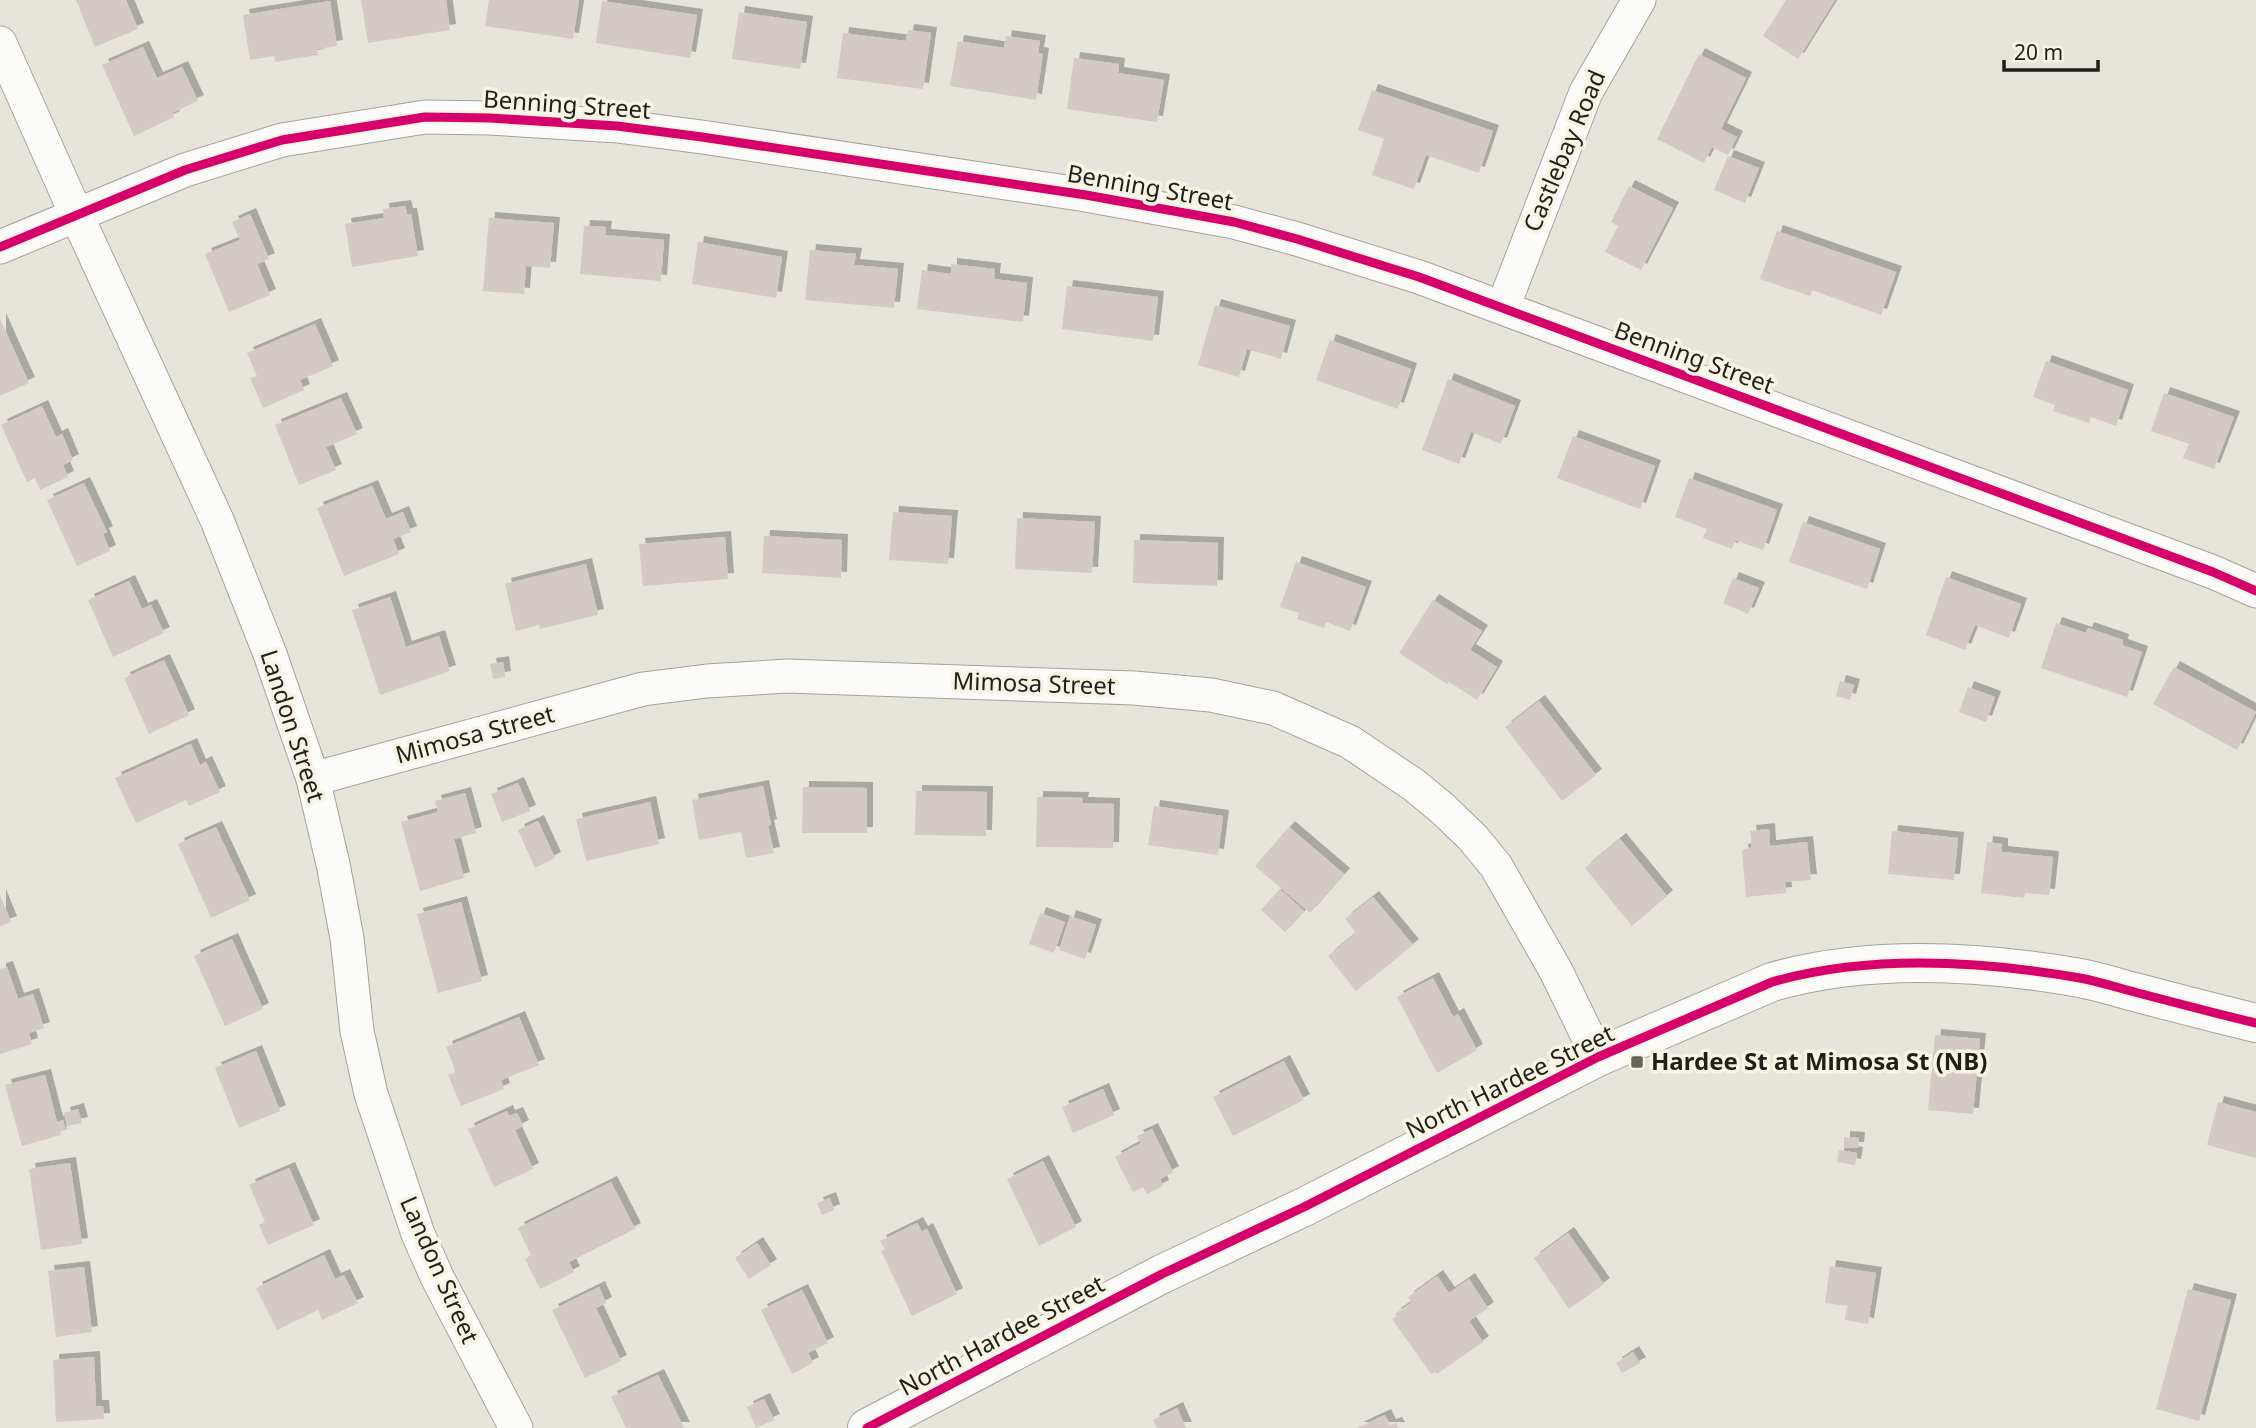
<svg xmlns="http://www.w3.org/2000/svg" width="2256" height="1428" font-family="'Noto Sans',sans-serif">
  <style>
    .building { fill: #d3cac5; filter: url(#shadow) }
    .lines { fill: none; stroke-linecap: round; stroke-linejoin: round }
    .street-casing { stroke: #a4a29b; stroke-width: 35 }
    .secondary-casing { stroke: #a4a29b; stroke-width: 40 }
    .street { stroke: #fbfbfa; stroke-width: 33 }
    .secondary { stroke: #fbfbfa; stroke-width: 38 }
    .cycleway-casing { stroke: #f8f4e3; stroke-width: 13 }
    .cycleway { stroke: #d6006c; stroke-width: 9 }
    .poi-dot { fill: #66645d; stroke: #f8f4e3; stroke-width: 2.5 }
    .labels { text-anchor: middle; stroke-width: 7; stroke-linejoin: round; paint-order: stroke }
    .street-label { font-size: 24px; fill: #211f19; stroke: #f8f4e3 }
    .poi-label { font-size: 24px; font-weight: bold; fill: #211f19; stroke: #f8f4e3; text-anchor: start }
  </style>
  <defs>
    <filter id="shadow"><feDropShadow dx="6" dy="-6" stdDeviation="0" flood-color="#0004"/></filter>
  </defs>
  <rect width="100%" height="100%" fill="#e6e4db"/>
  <path class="building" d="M 76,0 L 126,0 L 138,29 L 95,47 Z
    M 361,0 L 446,0 L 450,30 L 368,43 Z
    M 489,0 L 579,0 L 573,39 L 485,26 Z
    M 1786,0 L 1835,0 L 1798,59 L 1763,36 Z
    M 330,1 L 337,46 L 317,49 L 318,55 L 275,62 L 274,56 L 250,60 L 243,15 Z
    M 602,1 L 697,15 L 690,58 L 596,43 Z
    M 739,12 L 807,22 L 800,69 L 732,59 Z
    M 908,30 L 931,33 L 923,89 L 837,78 L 843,33 L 906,41 Z
    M 1006,36 L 1040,41 L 1038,53 L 1043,54 L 1036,100 L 950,86 L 958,41 L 1004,48 Z
    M 143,47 L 157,78 L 182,67 L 198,101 L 172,113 L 174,117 L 134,136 L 102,65 Z
    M 1699,54 L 1746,78 L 1721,129 L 1737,137 L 1728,155 L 1712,147 L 1704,163 L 1657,139 Z
    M 1074,58 L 1119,64 L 1118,73 L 1164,80 L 1157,122 L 1067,109 Z
    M 1372,90 L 1493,131 L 1479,173 L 1426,155 L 1414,189 L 1372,175 L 1384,139 L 1358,130 Z
    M 1728,156 L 1759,168 L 1745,203 L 1714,190 Z
    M 1629,186 L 1673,208 L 1641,270 L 1605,252 L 1618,226 L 1611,222 Z
    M 405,206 L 407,214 L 411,214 L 418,256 L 352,267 L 345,224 L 384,218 L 383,209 Z
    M 250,214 L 269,259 L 257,264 L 270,295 L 229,312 L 205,254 L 240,240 L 232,222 Z
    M 489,218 L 554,223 L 550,268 L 526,266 L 524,294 L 483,291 Z
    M 584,226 L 606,227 L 605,235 L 664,240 L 661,281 L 580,274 Z
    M 1777,231 L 1896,272 L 1881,315 L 1812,290 L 1810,296 L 1760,279 Z
    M 698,242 L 782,257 L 776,298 L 692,284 Z
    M 810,250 L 856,254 L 854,265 L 898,269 L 894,308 L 805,300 Z
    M 951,264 L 995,269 L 994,279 L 1027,283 L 1023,322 L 917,309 L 922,270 L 951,274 Z
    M 1067,286 L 1158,297 L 1153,341 L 1062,329 Z
    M 1215,305 L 1290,326 L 1281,359 L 1247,349 L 1239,377 L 1198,365 Z
    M 0,319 L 29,383 L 0,396 Z
    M 315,324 L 333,366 L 300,380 L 304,390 L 263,408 L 250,378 L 257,376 L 247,353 Z
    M 1330,340 L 1411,369 L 1398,409 L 1316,380 Z
    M 2046,361 L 2128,390 L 2116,426 L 2091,417 L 2089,423 L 2053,411 L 2055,405 L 2033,397 Z
    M 1448,379 L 1515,406 L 1501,444 L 1471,432 L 1459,464 L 1422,450 Z
    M 2164,393 L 2234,417 L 2214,469 L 2183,458 L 2189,444 L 2151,431 Z
    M 341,398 L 357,434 L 326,447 L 336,470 L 299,485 L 275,425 Z
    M 42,406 L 56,437 L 62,434 L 73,460 L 63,465 L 68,477 L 40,490 L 35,478 L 27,482 L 1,425 Z
    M 1573,436 L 1655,466 L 1640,509 L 1557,478 Z
    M 1689,478 L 1777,510 L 1763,550 L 1735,540 L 1732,549 L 1703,538 L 1707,529 L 1675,517 Z
    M 84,483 L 107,532 L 103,534 L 110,551 L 77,566 L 47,500 Z
    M 372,486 L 386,519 L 403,512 L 411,532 L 393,539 L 399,554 L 344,576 L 317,508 Z
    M 893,512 L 952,516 L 948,564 L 889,560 Z
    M 1017,518 L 1095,522 L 1092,573 L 1015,569 Z
    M 1803,522 L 1880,549 L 1867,589 L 1789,562 Z
    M 764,536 L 842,540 L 841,578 L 762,573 Z
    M 725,537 L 728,579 L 643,586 L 639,544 Z
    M 1134,540 L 1218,543 L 1217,586 L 1133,583 Z
    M 1296,562 L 1366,587 L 1350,631 L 1326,622 L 1324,628 L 1297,619 L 1299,613 L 1280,607 Z
    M 586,564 L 598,615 L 540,629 L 539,625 L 516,631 L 505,584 Z
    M 1946,577 L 2021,604 L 2009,638 L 1975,625 L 1965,650 L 1926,635 Z
    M 1733,578 L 1759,588 L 1748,614 L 1723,603 Z
    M 129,581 L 142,609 L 151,605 L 164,633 L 113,657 L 88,600 Z
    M 390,597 L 406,647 L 439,636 L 450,671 L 380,695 L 352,610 Z
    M 1433,600 L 1482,631 L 1470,650 L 1497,667 L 1477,700 L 1449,682 L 1447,684 L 1399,653 Z
    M 2056,623 L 2086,633 L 2088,628 L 2123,640 L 2122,645 L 2142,652 L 2127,697 L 2041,668 Z
    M 164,660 L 189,715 L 149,734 L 124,678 Z
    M 503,662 L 505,677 L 493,679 L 490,664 Z
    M 2174,667 L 2256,712 L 2237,750 L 2153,704 Z
    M 1840,681 L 1854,685 L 1850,700 L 1836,696 Z
    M 1968,687 L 1995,697 L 1986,722 L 1959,712 Z
    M 1539,701 L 1596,775 L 1562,801 L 1505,727 Z
    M 191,744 L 200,765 L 206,762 L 220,792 L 189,806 L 186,800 L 136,823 L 115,778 Z
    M 518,783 L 530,811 L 502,822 L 491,794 Z
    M 763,786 L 771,825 L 768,826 L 774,853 L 746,858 L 741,832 L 699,840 L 692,800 Z
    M 803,787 L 867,788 L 867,833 L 802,833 Z
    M 916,791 L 987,792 L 986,836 L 915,835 Z
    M 465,793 L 476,833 L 454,839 L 464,878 L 420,891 L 401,822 L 438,812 L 435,801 Z
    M 1037,797 L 1083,798 L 1082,803 L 1114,804 L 1113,848 L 1036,847 Z
    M 650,802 L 659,844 L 586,861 L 576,819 Z
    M 1154,806 L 1223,816 L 1218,855 L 1148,845 Z
    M 538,821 L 555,858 L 535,868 L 518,830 Z
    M 216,827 L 250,900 L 211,918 L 178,844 Z
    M 1289,827 L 1344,874 L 1310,913 L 1255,866 Z
    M 1769,829 L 1770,846 L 1807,842 L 1811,880 L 1785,882 L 1786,893 L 1746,897 L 1742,850 L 1752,847 L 1750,831 Z
    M 1892,831 L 1958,838 L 1954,880 L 1888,874 Z
    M 1620,839 L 1667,896 L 1632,926 L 1585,868 Z
    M 1987,842 L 2002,844 L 2002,852 L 2053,857 L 2049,895 L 2025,893 L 2024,898 L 1981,893 Z
    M 1280,889 L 1304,911 L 1285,932 L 1261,910 Z
    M 0,895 L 11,922 L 0,926 Z
    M 1373,897 L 1413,945 L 1356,991 L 1328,956 L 1356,933 L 1345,919 Z
    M 461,902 L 482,981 L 438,993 L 417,914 Z
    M 1040,913 L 1065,922 L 1054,953 L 1029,944 Z
    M 1070,916 L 1096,925 L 1085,959 L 1059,950 Z
    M 232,939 L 263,1009 L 225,1026 L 194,956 Z
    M 7,967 L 18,999 L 33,994 L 44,1028 L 29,1033 L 32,1044 L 0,1054 L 0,969 Z
    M 1433,978 L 1453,1017 L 1458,1014 L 1477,1050 L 1437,1073 L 1397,997 Z
    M 519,1017 L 539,1065 L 501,1080 L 504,1089 L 461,1106 L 448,1075 L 456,1072 L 446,1047 Z
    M 1935,1035 L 1980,1039 L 1973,1114 L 1928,1110 Z
    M 256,1051 L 280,1111 L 239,1128 L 215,1068 Z
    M 1284,1061 L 1304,1100 L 1233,1136 L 1213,1097 Z
    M 45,1075 L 57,1122 L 63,1120 L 66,1130 L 60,1132 L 61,1135 L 22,1146 L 5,1085 Z
    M 1103,1089 L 1114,1115 L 1073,1133 L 1062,1107 Z
    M 2218,1102 L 2256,1112 L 2256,1158 L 2207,1145 Z
    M 78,1109 L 82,1123 L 67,1126 L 64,1113 Z
    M 507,1111 L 509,1116 L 517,1113 L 523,1126 L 515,1130 L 533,1169 L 494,1187 L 468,1129 Z
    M 1152,1129 L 1173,1172 L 1160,1179 L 1163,1186 L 1147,1194 L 1143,1187 L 1133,1192 L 1115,1157 L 1141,1143 L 1137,1136 Z
    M 1844,1137 L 1859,1138 L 1858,1148 L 1844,1148 Z
    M 1839,1150 L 1857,1153 L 1855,1165 L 1837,1162 Z
    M 1043,1161 L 1076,1227 L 1039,1246 L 1007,1179 Z
    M 70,1163 L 82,1244 L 41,1250 L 29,1169 Z
    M 289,1168 L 314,1225 L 268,1245 L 259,1225 L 265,1222 L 249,1185 Z
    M 611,1182 L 635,1229 L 569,1262 L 574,1272 L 540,1289 L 525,1259 L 531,1255 L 518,1228 Z
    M 830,1198 L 834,1210 L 822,1215 L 817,1203 Z
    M 917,1223 L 922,1232 L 927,1229 L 957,1294 L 912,1316 L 881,1251 L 885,1250 L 880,1241 Z
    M 1568,1233 L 1604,1284 L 1569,1309 L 1534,1258 Z
    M 757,1243 L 771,1265 L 749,1279 L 735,1258 Z
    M 324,1255 L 335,1279 L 344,1275 L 358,1303 L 322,1320 L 318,1310 L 277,1330 L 256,1288 Z
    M 1830,1266 L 1876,1273 L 1868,1324 L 1845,1320 L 1847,1306 L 1825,1303 Z
    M 84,1267 L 92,1332 L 56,1337 L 48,1271 Z
    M 1437,1276 L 1449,1293 L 1469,1279 L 1488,1308 L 1469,1321 L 1483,1342 L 1437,1374 L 1435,1372 L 1431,1374 L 1392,1319 L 1397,1316 L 1395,1314 L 1412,1302 L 1408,1297 Z
    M 599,1287 L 606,1303 L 596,1308 L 621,1361 L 585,1378 L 552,1310 Z
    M 2188,1289 L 2231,1300 L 2199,1421 L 2156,1409 Z
    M 802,1290 L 828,1343 L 808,1353 L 813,1363 L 792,1374 L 761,1310 Z
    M 1633,1352 L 1640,1363 L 1622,1373 L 1616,1363 Z
    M 94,1357 L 96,1406 L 103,1406 L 104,1419 L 56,1422 L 53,1360 Z
    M 658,1375 L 684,1428 L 626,1428 L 611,1397 Z
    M 764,1399 L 774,1420 L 756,1428 L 747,1407 Z
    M 1177,1408 L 1186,1428 L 1157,1428 L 1153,1420 Z
    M 1385,1415 L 1390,1425 L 1396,1423 L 1399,1428 L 1357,1428 Z"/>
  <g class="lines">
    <g class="street-casing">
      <path id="street" d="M 0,43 L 76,214 L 217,520 L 270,654 L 313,779 L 333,864 L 347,938 L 357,1031 L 371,1094 L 418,1234 L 437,1277 L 516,1428
        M 0,247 L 185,170 L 282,140 L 425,117 L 490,118 L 617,126 L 702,137 L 1086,195 L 1234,222 L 1297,239 L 1419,277 L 2213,572 L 2256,591
        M 1503,307 L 1586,92 L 1639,0
        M 313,779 L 643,689 L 707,681 L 787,676 L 1134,688 L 1211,695 L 1273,708 L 1350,742 L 1414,785 L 1443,809 L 1473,838 L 1496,866 L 1556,971 L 1598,1057"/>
    </g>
    <g class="secondary-casing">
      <path id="secondary" d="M 867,1428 L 1162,1274 L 1304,1207 L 1598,1057 L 1772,982 C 1869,954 1982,961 2080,978 C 2101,982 2122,989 2142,994 C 2180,1004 2218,1014 2256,1023"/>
    </g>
    <use href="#street" class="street"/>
    <use href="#secondary" class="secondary"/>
    <g class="cycleway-casing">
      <path id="cycleway" d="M 0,247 L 185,170 L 282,140 L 425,117 L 490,118 L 617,126 L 702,137 L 1086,195 L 1234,222 L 1297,239 L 1419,277 L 2213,572 L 2256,591
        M 867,1428 L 1162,1274 L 1304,1207 L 1598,1057 L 1772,982 C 1869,954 1982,961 2080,978 C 2101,982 2122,989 2142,994 C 2180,1004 2218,1014 2256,1023"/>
    </g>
    <use href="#cycleway" class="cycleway"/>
  </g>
  <rect class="poi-dot" x="1630" y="1055" width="14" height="14" rx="3.5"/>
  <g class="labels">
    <g class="street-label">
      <text transform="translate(567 105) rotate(4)" y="8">Benning Street</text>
      <text transform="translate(1565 151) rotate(-67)" y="8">Castlebay Road</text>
      <text transform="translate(1150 188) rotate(10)" y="8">Benning Street</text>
      <text transform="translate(1694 358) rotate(20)" y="8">Benning Street</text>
      <text transform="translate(1034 684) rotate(2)" y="8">Mimosa Street</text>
      <text transform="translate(292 726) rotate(72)" y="8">Landon Street</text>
      <text transform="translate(475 735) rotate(-15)" y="8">Mimosa Street</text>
      <text transform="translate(1510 1082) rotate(-26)" y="8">North Hardee Street</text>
      <text transform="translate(439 1270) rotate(66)" y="8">Landon Street</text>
      <text transform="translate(1002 1336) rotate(-28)" y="8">North Hardee Street</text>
    </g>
    <g class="poi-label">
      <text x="1651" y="1070">Hardee St at Mimosa St (NB)</text>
    </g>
  </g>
  <path d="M2004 60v10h94v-10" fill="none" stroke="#211f19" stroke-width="3.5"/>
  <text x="2014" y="60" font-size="21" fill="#211f19" stroke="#f8f4e3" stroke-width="5" paint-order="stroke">20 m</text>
</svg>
